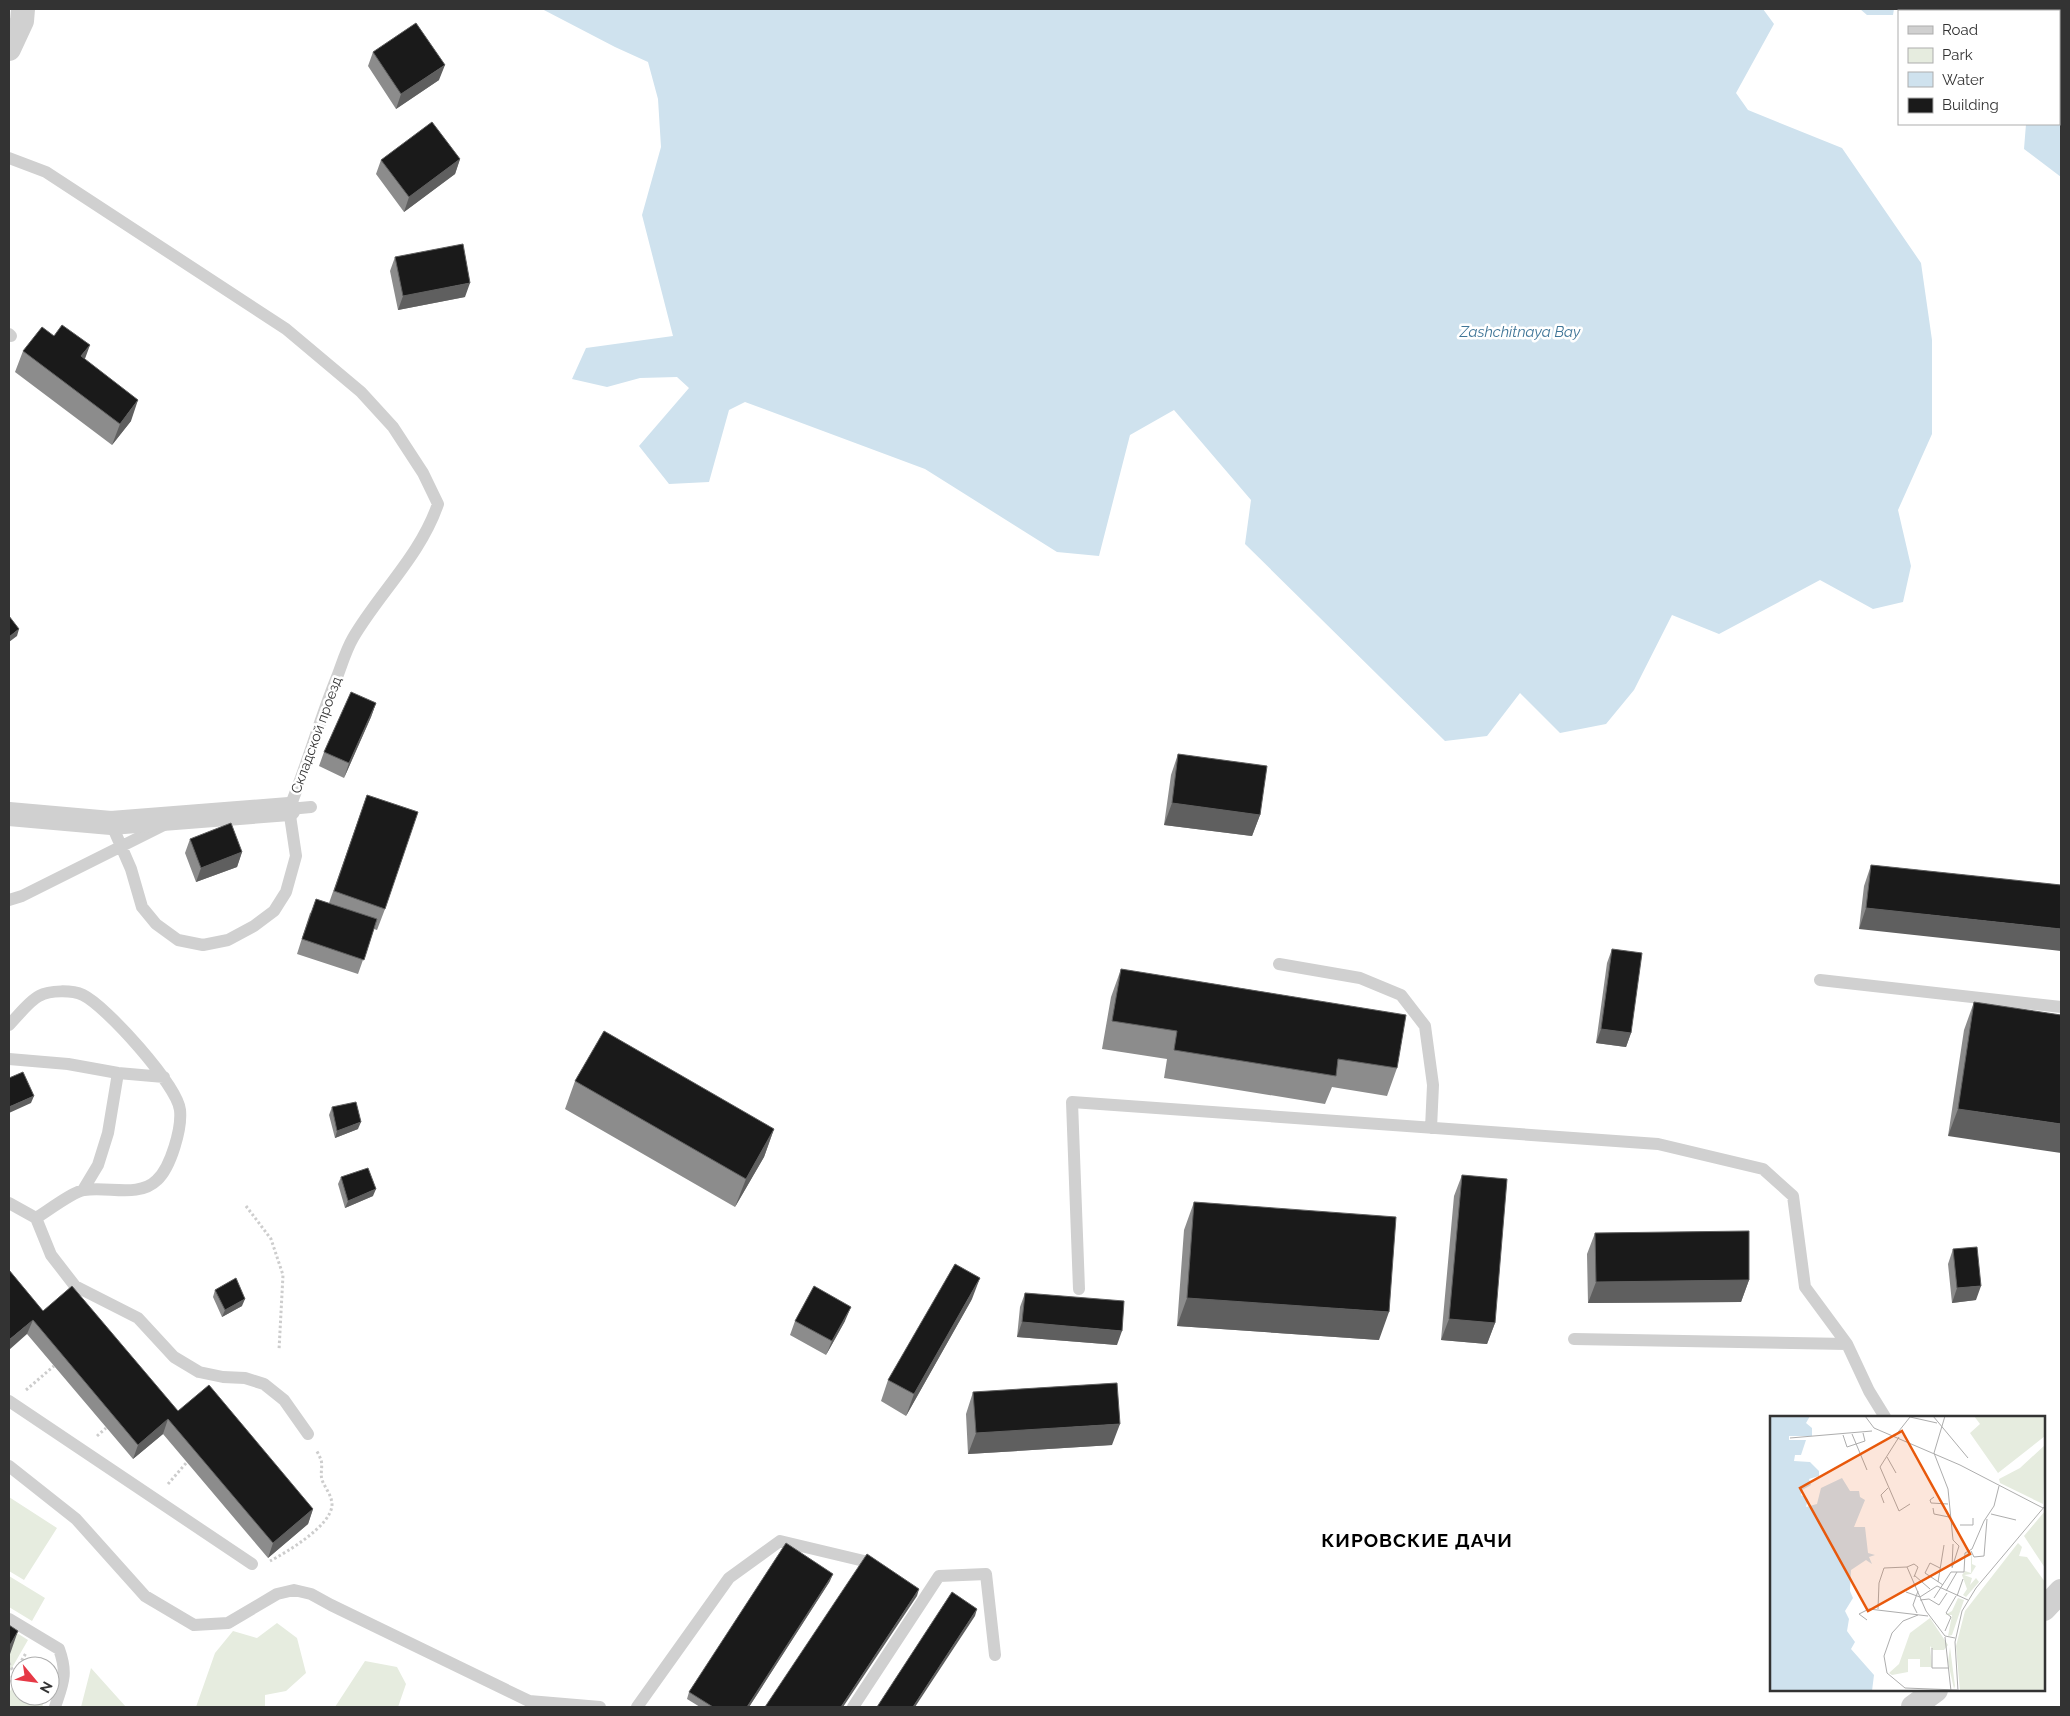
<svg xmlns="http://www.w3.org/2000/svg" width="2070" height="1716" font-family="Raleway,sans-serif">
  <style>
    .green { fill: #e6ecdf }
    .water { fill: #cfe2ee }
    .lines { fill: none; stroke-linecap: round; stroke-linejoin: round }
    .path { stroke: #cdcdcd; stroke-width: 3; stroke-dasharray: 2.5 2.5; stroke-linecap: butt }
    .service { stroke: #d0d0d0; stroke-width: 12 }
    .minor { stroke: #d0d0d0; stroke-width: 24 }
    .wall { fill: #8c8c8c }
    .shaded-wall { fill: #5f5f5f }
    .building { fill: #1a1a1a; stroke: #5f5f5f }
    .labels { text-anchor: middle; stroke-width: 5; stroke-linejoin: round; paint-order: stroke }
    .street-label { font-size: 14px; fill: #333; stroke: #fff }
    .water-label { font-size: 15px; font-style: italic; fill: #3f7597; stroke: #fff }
    .district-label { font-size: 19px; font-weight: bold; letter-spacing: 1px; fill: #000; stroke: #fff }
    .inset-road { fill: none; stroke: #adadad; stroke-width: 1 }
    .view { fill: #e8590c; fill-opacity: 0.15; stroke: #e8590c; stroke-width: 2.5 }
    .inset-edge { fill: none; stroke: #333; stroke-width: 2.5 }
  </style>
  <rect width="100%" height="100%" fill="#fff"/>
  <path class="green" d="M 9,1497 L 57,1528 L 24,1580 L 9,1571 Z
    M 9,1576 L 45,1598 L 32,1621 L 9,1607 Z
    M 277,1623 L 297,1638 L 306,1673 L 286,1691 L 265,1695 L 265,1707 L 196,1707 L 215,1653 L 233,1631 L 257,1638 Z
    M 9,1628 L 28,1640 L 9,1673 Z
    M 365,1661 L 397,1667 L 406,1684 L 398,1707 L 335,1707 Z
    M 91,1668 L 126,1707 L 81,1707 Z
    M 20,1674 L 20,1696 L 46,1696 L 42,1707 L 9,1707 L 9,1693 Z"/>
  <path class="water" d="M 542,9 L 1763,9 L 1774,24 L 1736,93 L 1748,110 L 1842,148 L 1921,263 L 1932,340 L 1932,434 L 1898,510 L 1911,566 L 1903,602 L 1873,609 L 1820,580 L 1719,634 L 1672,615 L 1634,690 L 1606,724 L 1560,733 L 1520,693 L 1487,736 L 1445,741 L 1245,544 L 1251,500 L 1174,410 L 1130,435 L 1099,556 L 1057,552 L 925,469 L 745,402 L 729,410 L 709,482 L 669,484 L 639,446 L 689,388 L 677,377 L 640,378 L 607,387 L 572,379 L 586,348 L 673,336 L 642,215 L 661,147 L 658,99 L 648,62 L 615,47 Z
    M 1860,9 L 1894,9 L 1893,15 L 1867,15 Z
    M 2034,9 L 2061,9 L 2061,177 L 2024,149 L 2026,124 L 2059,124 L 2059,11 L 2034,11 Z"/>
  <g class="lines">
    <path class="path" d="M 246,1206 L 271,1239 L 283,1275 L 279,1350
      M 26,1390 L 54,1366
      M 97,1436 L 106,1428
      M 168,1484 L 187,1462
      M 270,1561 C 287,1552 331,1526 332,1505 C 332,1495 325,1488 322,1480 C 320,1473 323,1466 321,1460 C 320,1457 318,1453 316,1450
      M 9,1663 L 14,1673
      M 9,1682 L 26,1653"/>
    <path class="service" d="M 9,158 L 46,172 L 286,329 L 361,392 L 393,427 L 423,473 L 438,504 C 420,556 380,592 353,638 C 346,650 342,664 337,677 C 319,721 307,766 289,809
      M 9,334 L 11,336
      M 111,823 L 131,869 L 142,907 L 156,924 L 178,940 L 203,945 L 228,940 L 254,926 L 274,911 L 286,892 L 296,856 L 289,809 L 311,807
      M 9,900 L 22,896 L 166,824
      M 1279,964 L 1360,978 L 1401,995 L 1425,1026 L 1433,1085 L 1431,1128
      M 1820,980 L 2061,1007
      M 9,1025 C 17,1017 29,1001 39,996 C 50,990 72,990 83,995 C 106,1006 177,1085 180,1110 C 182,1128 171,1167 157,1180 C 139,1198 108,1186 84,1190 C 74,1191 46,1212 36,1218
      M 9,1059 L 68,1064 L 118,1073 L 164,1077
      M 83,1190 L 98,1165 L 108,1133 L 118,1073
      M 9,1203 L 36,1218 L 51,1255 L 75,1286 L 138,1318 L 174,1357 L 199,1372 L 223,1377 L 245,1378 L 264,1384 L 284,1400 L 308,1434
      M 1079,1289 L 1072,1102 L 1658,1144 L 1763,1169 L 1793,1196 L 1805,1287 L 1847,1344 L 1869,1391 L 1885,1417
      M 1574,1339 L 1847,1344
      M 9,1401 L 252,1564
      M 9,1466 L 76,1519 L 145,1596 L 194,1625 L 228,1623 L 277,1594 L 294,1590 L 311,1594 L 331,1605 L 529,1701 L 600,1707
      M 9,1619 L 59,1649 C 68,1674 63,1683 55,1707
      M 637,1707 L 729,1578 L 780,1541 L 864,1561
      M 853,1707 L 939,1576 L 986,1574 L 995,1655"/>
    <path class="minor" d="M 9,49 L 22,21 L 23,9
      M 9,814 L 111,823 L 289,809
      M 2044,1609 L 2061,1591
      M 1913,1707 L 1936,1690"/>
  </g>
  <path class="wall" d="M 373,52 L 439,80 L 396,109 L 368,66 Z
    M 460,159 L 455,174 L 404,212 L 376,174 L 381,160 Z
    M 395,257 L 465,297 L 398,310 L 390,271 Z
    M 23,351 L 85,359 L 131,421 L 112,445 L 15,372 Z
    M 376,703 L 371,717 L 344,778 L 319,766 L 324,752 Z
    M 1178,754 L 1260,815 L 1252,836 L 1164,825 L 1171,775 Z
    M 367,795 L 385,909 L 377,930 L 374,929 L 358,974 L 297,954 L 310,913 L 329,903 Z
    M 190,839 L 242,852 L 237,867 L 196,882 L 185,853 Z
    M 1871,865 L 2061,885 L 1859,929 L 1864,886 Z
    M 1612,949 L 1631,1033 L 1626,1047 L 1596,1043 L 1607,963 Z
    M 1121,969 L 1397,1068 L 1387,1096 L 1332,1087 L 1325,1104 L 1164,1078 L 1167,1059 L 1102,1049 L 1111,997 Z
    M 1974,1002 L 2061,1015 L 1948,1136 L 1964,1030 Z
    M 575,1081 L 774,1129 L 764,1157 L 735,1207 L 565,1109 Z
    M 332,1107 L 358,1129 L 335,1138 L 329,1115 Z
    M 1462,1175 L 1495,1323 L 1487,1344 L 1441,1340 L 1454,1196 Z
    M 341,1177 L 373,1196 L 345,1208 L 338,1184 Z
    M 1194,1202 L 1379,1340 L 1177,1326 L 1184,1230 Z
    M 1595,1233 L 1749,1280 L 1741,1302 L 1588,1303 L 1587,1254 Z
    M 1953,1249 L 1976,1300 L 1952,1303 L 1948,1264 Z
    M 9,1270 L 43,1311 L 178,1411 L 313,1509 L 308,1524 L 268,1558 L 163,1434 L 133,1459 L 27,1334 Z
    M 215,1290 L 242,1306 L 222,1317 L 213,1297 Z
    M 1025,1293 L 1117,1345 L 1017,1337 L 1020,1307 Z
    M 972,1299 L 906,1416 L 881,1401 L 888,1380 Z
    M 795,1321 L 845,1321 L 826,1355 L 790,1335 Z
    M 973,1392 L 1112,1445 L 968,1454 L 966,1414 Z
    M 830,1581 L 749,1707 L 700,1707 L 687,1699 L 689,1692 Z"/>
  <path class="shaded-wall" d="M 445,65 L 439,80 L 396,109 L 401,94 Z
    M 460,159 L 455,174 L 404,212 L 409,197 Z
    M 470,283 L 465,297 L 398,310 L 403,296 Z
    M 90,345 L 82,367 L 81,356 Z
    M 138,400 L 131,421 L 112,445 L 120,424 Z
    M 19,629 L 17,636 L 9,642 L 9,637 Z
    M 376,703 L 371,717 L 344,778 L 349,763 Z
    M 1172,803 L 1260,815 L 1252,836 L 1164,825 Z
    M 242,852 L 237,867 L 196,882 L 201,868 Z
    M 1866,908 L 2061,929 L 2061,951 L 1859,929 Z
    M 1601,1029 L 1631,1033 L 1626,1047 L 1596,1043 Z
    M 34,1096 L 31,1103 L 9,1113 L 9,1107 Z
    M 1958,1109 L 2061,1124 L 2061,1153 L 1948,1136 Z
    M 361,1122 L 358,1129 L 335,1138 L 337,1131 Z
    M 774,1129 L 764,1157 L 735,1207 L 746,1179 Z
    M 376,1189 L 373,1196 L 345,1208 L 348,1201 Z
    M 980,1278 L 972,1299 L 906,1416 L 914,1394 Z
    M 1749,1280 L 1741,1302 L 1588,1303 L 1596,1282 Z
    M 1981,1286 L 1976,1300 L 1952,1303 L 1957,1288 Z
    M 1187,1298 L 1389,1312 L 1379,1340 L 1177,1326 Z
    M 245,1299 L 242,1306 L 222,1317 L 225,1310 Z
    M 851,1307 L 845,1321 L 826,1355 L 832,1341 Z
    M 1449,1319 L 1495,1323 L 1487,1344 L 1441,1340 Z
    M 33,1320 L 27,1334 L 9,1350 L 9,1340 Z
    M 1022,1322 L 1122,1331 L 1117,1345 L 1017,1337 Z
    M 168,1419 L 163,1434 L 133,1459 L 138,1445 Z
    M 1120,1424 L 1112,1445 L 968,1454 L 976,1433 Z
    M 313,1509 L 308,1524 L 268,1558 L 273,1543 Z
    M 833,1574 L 830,1581 L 749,1707 L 747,1707 Z
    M 919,1589 L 917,1596 L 843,1707 L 841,1707 Z
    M 977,1609 L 975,1616 L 915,1707 L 913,1707 Z
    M 18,1631 L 9,1657 L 9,1647 Z"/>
  <path class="building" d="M 416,23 L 445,65 L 401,94 L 373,52 Z
    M 432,122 L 460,159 L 409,197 L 381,160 Z
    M 463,244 L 470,283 L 403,296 L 395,257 Z
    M 62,325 L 90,345 L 81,356 L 138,400 L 120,424 L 23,351 L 42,327 L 54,336 Z
    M 9,616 L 19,629 L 9,637 Z
    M 351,692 L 376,703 L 349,763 L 324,752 Z
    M 1178,754 L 1267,766 L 1260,815 L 1172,803 Z
    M 367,795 L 418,812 L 385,909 L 334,891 Z
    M 231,823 L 242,852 L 201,868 L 190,839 Z
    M 1871,865 L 2061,885 L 2061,929 L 1866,908 Z
    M 316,899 L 377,919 L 364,960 L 302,939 Z
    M 1612,949 L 1642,953 L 1631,1033 L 1601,1029 Z
    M 1121,969 L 1406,1015 L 1397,1068 L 1338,1059 L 1336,1076 L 1174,1050 L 1177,1031 L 1112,1021 Z
    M 1974,1002 L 2061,1015 L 2061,1124 L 1958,1109 Z
    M 604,1031 L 774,1129 L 746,1179 L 575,1081 Z
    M 23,1072 L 34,1096 L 9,1107 L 9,1078 Z
    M 356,1102 L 361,1122 L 337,1131 L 332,1107 Z
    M 368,1168 L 376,1189 L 348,1201 L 341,1177 Z
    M 1462,1175 L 1507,1179 L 1495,1323 L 1449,1319 Z
    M 1194,1202 L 1396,1217 L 1389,1312 L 1187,1298 Z
    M 1749,1231 L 1749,1280 L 1596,1282 L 1595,1233 Z
    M 1977,1247 L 1981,1286 L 1957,1288 L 1953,1249 Z
    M 955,1264 L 980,1278 L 914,1394 L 888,1380 Z
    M 9,1270 L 43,1311 L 72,1286 L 178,1411 L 209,1385 L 313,1509 L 273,1543 L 168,1419 L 138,1445 L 33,1320 L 9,1340 Z
    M 236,1278 L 245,1299 L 225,1310 L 215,1290 Z
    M 814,1286 L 851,1307 L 832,1341 L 795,1321 Z
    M 1025,1293 L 1124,1301 L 1122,1331 L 1022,1322 Z
    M 1117,1383 L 1120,1424 L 976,1433 L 973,1392 Z
    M 786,1543 L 833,1574 L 747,1707 L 713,1707 L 689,1692 Z
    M 867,1554 L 919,1589 L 841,1707 L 765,1707 Z
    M 952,1592 L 977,1609 L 913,1707 L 877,1707 Z
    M 9,1625 L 18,1631 L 9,1647 Z"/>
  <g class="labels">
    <g class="street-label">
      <text transform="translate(316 735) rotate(-70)" y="5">Складской проезд</text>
    </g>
    <g class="water-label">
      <text x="1520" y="337">Zashchitnaya Bay</text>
    </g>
    <g class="district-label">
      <text x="1417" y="1547">КИРОВСКИЕ ДАЧИ</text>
    </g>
  </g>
  <g transform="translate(1770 1416)">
    <rect width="275" height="275" fill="#fff"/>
    <path d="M 204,0 L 275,0 L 275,20 L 228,57 L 200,17 L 210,8 ZM 275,29 L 273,88 L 230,67 L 229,63 L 250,52 ZM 275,95 L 275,152 L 254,120 ZM 248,127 L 252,131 L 249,140 L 257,141 L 275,166 L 275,275 L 190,275 L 186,230 L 195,195 ZM 197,136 L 201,136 L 202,142 L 202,148 L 206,150 L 201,158 L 194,159 L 202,162 L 200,169 L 206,162 L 209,166 L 196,181 L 193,179 L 197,173 L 192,159 L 195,155 L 201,157 L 201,140 L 195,141 ZM 188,182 L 194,184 L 182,219 L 178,220 L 182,199 L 175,199 L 182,195 ZM 160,202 L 178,229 L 174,234 L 163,234 L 160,230 L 162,251 L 150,251 L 150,243 L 138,243 L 138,256 L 122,259 L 119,257 L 129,248 L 140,217 ZM 180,231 L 185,270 L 184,273 L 178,246 Z" fill="#e6ecdf"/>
    <path d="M 0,0 L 40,0 L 36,7 L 42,12 L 42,20 L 19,20 L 19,24 L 36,24 L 31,39 L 25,39 L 24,45 L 40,46 L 49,55 L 49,60 L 39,63 L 41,69 L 32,74 L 31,79 L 38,83 L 36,91 L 47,88 L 51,72 L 72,62 L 80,75 L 89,75 L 90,81 L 95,84 L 84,111 L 95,111 L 98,137 L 105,139 L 99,141 L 102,148 L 96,144 L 81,154 L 80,175 L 83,182 L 75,195 L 79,203 L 77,215 L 85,226 L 81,233 L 104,259 L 102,275 L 0,275 Z" fill="#cfe2ee"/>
    <path class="inset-road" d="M 95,0 L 104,12 L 190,49 L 273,92M 163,0 L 198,42M 175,0 L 164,37 L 178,73 L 183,124 L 189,130 L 182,152M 82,18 L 97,54M 73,19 L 77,31 L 95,25 L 93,17M 125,20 L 140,1 L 167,7M 129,21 L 110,51 L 129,95 L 140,88M 20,22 L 102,15M 117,41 L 126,57M 164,81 L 160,84 L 161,87 L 178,88M 114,87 L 111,79 L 118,72M 163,92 L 164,98 L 179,101M 221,98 L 246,104M 190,109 L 203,109 L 203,102M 201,135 L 204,141 L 214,140 L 217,103M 137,151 L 144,148 L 148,151 L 144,161M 182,151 L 183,128M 170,152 L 160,147 L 155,157 L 173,169M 144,159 L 160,173M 168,166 L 174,129M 176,175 L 187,156M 136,176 L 150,181 L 167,170 L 198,184M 187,180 L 193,163M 164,182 L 181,156 L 194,156 L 195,137 L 202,133 L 214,105 L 224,90 L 229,70M 150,184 L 159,183 L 169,189 L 177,177M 108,193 L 109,167 L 114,152 L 137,151 L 156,195 L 175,220 L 185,222M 147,197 L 143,189 L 148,175M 148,199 L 133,205 L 122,217 L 114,240 L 117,257 L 135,272 L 187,274M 97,204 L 89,198 L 99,193 L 158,200M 175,215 L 181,201 L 176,197 L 186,180M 175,221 L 181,275M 162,232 L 162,252 L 178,252M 188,275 L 185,226 L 192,195 L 206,172 L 275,90"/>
    <path class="view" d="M 132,15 L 200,138 L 98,195 L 30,72 Z"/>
    <rect width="275" height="275" class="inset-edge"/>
  </g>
  <rect width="2070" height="1716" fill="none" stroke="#333333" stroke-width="20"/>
  <rect x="1898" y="10" width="162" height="115" fill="#ffffff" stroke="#adadad"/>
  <rect x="1908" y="26" width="25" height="8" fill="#d0d0d0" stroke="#adadad"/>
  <text x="1942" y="35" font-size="15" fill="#333333">Road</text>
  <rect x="1908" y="48" width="25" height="15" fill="#e6ecdf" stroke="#adadad"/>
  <text x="1942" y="60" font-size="15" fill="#333333">Park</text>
  <rect x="1908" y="72" width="25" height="15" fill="#cfe2ee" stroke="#adadad"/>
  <text x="1942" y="85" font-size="15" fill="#333333">Water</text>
  <rect x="1908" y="98" width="25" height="15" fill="#1a1a1a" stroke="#adadad"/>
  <text x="1942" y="110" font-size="15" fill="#333333">Building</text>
  <g transform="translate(35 1681) rotate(119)"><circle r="24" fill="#ffffff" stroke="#adadad"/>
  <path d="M0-4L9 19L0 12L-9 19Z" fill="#e63946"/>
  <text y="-8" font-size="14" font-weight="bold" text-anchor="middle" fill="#333333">N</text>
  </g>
</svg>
